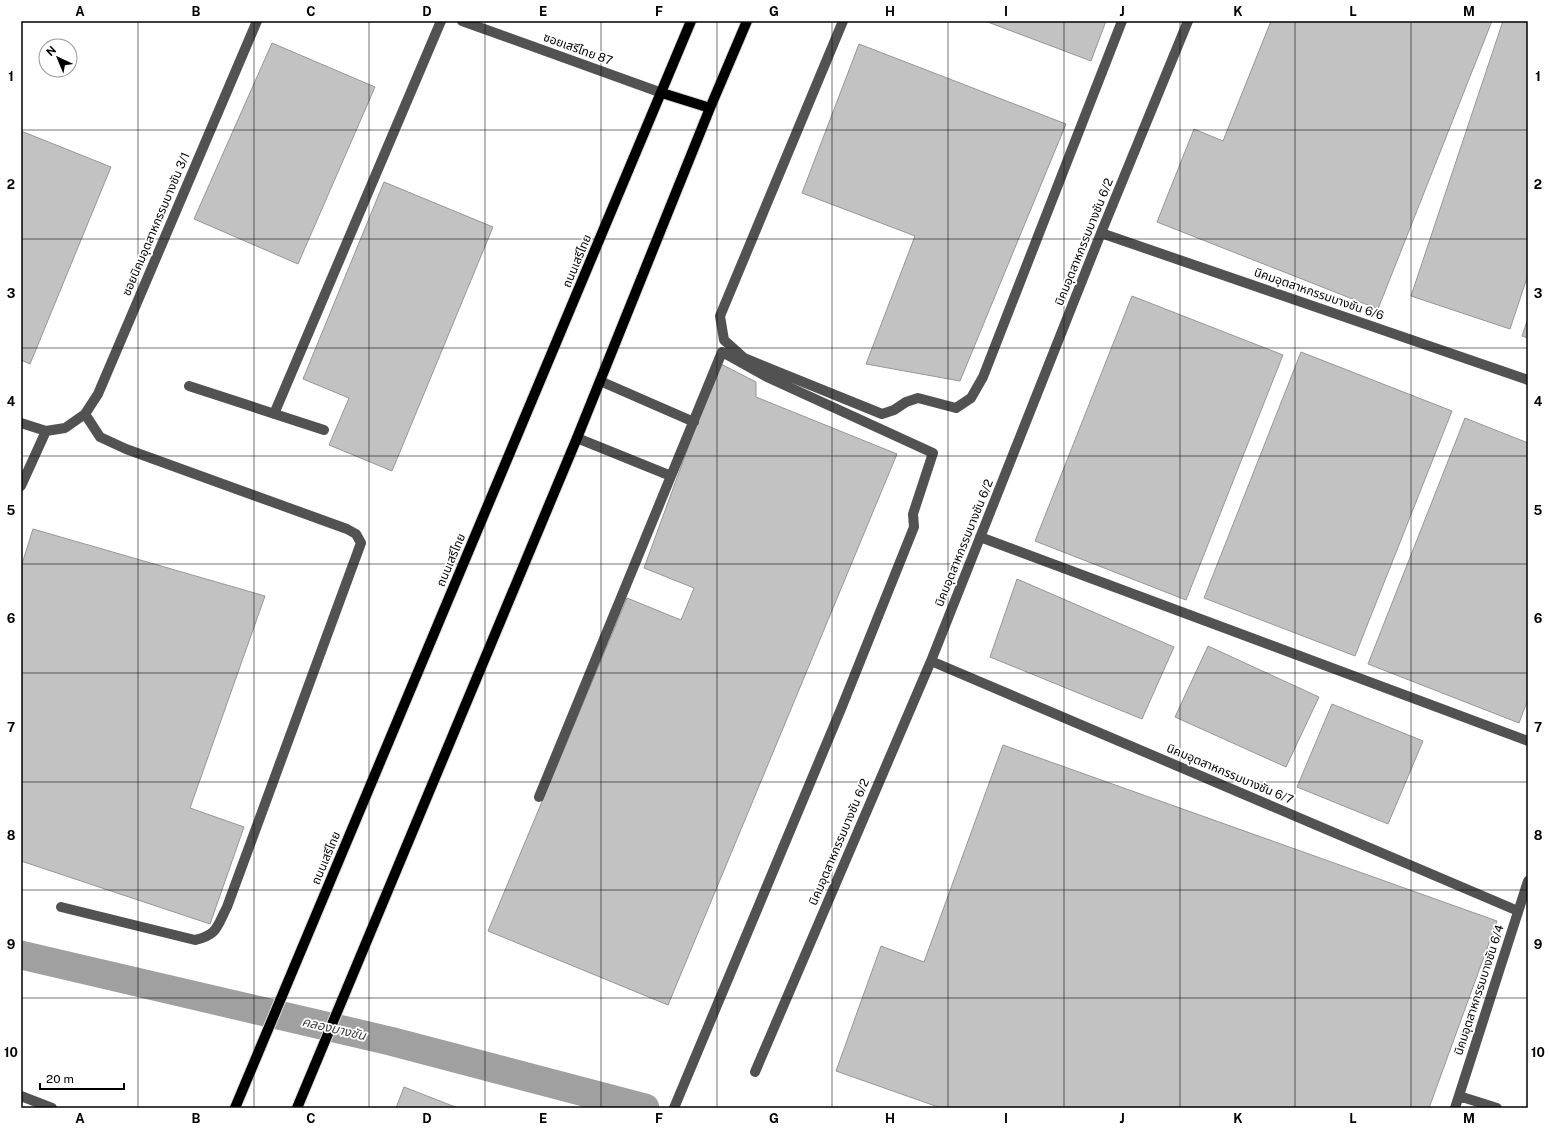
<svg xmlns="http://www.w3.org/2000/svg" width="1549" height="1129" font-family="'Public Sans','Noto Sans Thai',sans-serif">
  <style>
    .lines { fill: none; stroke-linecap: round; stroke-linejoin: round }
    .canal { stroke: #a0a0a0; stroke-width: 29 }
    .building { fill: #c2c2c2; stroke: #969696 }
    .major-casing { stroke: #dbdbdb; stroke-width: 12 }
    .minor { stroke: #525252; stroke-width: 10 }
    .major { stroke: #000; stroke-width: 10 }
    .grid { fill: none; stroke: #000; stroke-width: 1; stroke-opacity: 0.55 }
    .labels { text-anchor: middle; stroke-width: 3.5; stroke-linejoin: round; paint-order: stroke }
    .street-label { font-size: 12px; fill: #000; stroke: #fff }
    .water-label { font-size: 13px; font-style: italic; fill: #414141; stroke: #fff }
    .neatline { fill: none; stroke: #000; stroke-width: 1.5 }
    .grid-label { font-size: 13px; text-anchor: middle; font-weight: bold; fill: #000 }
  </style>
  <rect width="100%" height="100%" fill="#fff"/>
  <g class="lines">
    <path class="canal" d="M 21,955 L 390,1041 L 645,1108"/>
  </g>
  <path class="building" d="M 985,21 L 1106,21 L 1091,61 Z
    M 1271,21 L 1492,21 L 1378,309 L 1157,222 L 1194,129 L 1223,141 Z
    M 1503,21 L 1521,21 L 1528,23 L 1528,275 L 1510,329 L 1411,296 Z
    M 272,43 L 375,87 L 298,264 L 194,219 Z
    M 859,44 L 1066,124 L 960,381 L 866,364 L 915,236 L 802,193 Z
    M 21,131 L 111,167 L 30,364 L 21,360 Z
    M 384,182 L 493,227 L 392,471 L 329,445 L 349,398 L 303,379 Z
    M 1132,296 L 1283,355 L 1186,600 L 1035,541 Z
    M 1528,318 L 1528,338 L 1522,336 Z
    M 1301,352 L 1452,411 L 1355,656 L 1204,598 Z
    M 719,363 L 756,382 L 756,397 L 897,454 L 668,1005 L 488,931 L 627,598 L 681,620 L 694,588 L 644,568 Z
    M 1465,418 L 1528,443 L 1528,699 L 1519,723 L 1368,664 Z
    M 33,529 L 265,596 L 190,808 L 244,827 L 210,924 L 21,861 L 21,567 Z
    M 1017,579 L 1174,647 L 1142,719 L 990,657 Z
    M 1208,646 L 1319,697 L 1286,767 L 1175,717 Z
    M 1332,704 L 1423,741 L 1388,824 L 1297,787 Z
    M 1003,745 L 1497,921 L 1429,1108 L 941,1108 L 836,1071 L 881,946 L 924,962 Z
    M 404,1087 L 458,1108 L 396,1108 Z"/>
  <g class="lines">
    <g class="major-casing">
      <path id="major" d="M 662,93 L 710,108
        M 235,1108 L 691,21
        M 297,1108 L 577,438 L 710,108 L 747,21"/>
    </g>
    <path class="minor" d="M 462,21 L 662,93
      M 843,21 L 720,316 L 724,340 L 744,358 L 882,414 L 894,410 L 906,402 L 918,398 L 956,408 L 971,398 L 983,377 L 1122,21
      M 1101,233 L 1528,380
      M 600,381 L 694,422
      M 189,386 L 324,430
      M 274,414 L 441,21
      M 21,423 L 46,431 L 65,428 L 85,414 L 98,394 L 257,21
      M 577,438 L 671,476
      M 21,486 L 46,431
      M 980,537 L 1528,741
      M 931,661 L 1518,911
      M 539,797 L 722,352 L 767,377 L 933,453 L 913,514 L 914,527 L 841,709 L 674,1108
      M 61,907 L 195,940 C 218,935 217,926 227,907 L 361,543 L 356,534 L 347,529 L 126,449 L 100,437 L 85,414
      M 755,1072 L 931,661 L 1101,233 L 1188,21
      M 21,1096 L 52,1108
      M 1459,1096 L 1497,1108
      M 1455,1108 L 1528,881"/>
    <use href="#major" class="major"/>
  </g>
  <path class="grid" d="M 138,21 L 138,1108M 254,21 L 254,1108M 369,21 L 369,1108M 485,21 L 485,1108M 601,21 L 601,1108M 717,21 L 717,1108M 832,21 L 832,1108M 948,21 L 948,1108M 1064,21 L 1064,1108M 1180,21 L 1180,1108M 1295,21 L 1295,1108M 1411,21 L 1411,1108M 21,130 L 1528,130M 21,239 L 1528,239M 21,348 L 1528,348M 21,456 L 1528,456M 21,564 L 1528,564M 21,673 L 1528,673M 21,782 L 1528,782M 21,890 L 1528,890M 21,998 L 1528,998"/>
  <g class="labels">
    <g class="street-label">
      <text transform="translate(578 49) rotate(20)" y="4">ซอยเสรีไทย 87</text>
      <text transform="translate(156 224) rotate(-67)" y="4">ซอยนิคมอุตสาหกรรมบางชัน 3/1</text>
      <text transform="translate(1084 242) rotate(-68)" y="4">นิคมอุตสาหกรรมบางชัน 6/2</text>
      <text transform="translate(577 261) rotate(-67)" y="4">ถนนเสรีไทย</text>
      <text transform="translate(1319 294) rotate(19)" y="4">นิคมอุตสาหกรรมบางชัน 6/6</text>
      <text transform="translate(964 543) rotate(-68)" y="4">นิคมอุตสาหกรรมบางชัน 6/2</text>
      <text transform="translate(451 560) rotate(-67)" y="4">ถนนเสรีไทย</text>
      <text transform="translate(1230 774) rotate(23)" y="4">นิคมอุตสาหกรรมบางชัน 6/7</text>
      <text transform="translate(839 842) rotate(-67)" y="4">นิคมอุตสาหกรรมบางชัน 6/2</text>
      <text transform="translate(326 858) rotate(-67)" y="4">ถนนเสรีไทย</text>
      <text transform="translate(1479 990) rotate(-72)" y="4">นิคมอุตสาหกรรมบางชัน 6/4</text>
    </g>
    <g class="water-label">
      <text transform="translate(334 1028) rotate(13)" y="5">คลองบางชัน</text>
    </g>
  </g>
  <rect width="1549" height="1129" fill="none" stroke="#ffffff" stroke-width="44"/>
  <g transform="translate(58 58) rotate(316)"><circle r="19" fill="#ffffff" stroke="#999999"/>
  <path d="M0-3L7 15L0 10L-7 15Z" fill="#000000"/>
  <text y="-6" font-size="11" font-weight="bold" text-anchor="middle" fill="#000000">N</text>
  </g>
  <path d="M40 1083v6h84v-6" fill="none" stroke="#000000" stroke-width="2"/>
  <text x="46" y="1083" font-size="12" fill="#000000" stroke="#ffffff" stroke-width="3" paint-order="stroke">20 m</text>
  <rect x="22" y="22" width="1505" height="1085" class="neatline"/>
  <g class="grid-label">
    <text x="80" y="16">A</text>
    <text x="196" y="16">B</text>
    <text x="311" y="16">C</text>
    <text x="427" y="16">D</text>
    <text x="543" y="16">E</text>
    <text x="659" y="16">F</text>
    <text x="774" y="16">G</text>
    <text x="890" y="16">H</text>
    <text x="1006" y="16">I</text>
    <text x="1122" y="16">J</text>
    <text x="1238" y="16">K</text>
    <text x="1353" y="16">L</text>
    <text x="1469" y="16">M</text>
    <text x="11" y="81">1</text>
    <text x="1538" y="81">1</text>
    <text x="11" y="189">2</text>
    <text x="1538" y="189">2</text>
    <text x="11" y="298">3</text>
    <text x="1538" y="298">3</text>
    <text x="11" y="406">4</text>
    <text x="1538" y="406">4</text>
    <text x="11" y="515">5</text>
    <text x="1538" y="515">5</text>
    <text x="11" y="623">6</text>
    <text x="1538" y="623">6</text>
    <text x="11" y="732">7</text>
    <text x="1538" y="732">7</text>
    <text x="11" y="840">8</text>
    <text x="1538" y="840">8</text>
    <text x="11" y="949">9</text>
    <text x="1538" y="949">9</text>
    <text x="11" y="1057">10</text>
    <text x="1538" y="1057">10</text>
    <text x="80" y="1123">A</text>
    <text x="196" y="1123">B</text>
    <text x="311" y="1123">C</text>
    <text x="427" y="1123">D</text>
    <text x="543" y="1123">E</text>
    <text x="659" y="1123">F</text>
    <text x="774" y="1123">G</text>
    <text x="890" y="1123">H</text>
    <text x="1006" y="1123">I</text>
    <text x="1122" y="1123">J</text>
    <text x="1238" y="1123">K</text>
    <text x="1353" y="1123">L</text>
    <text x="1469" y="1123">M</text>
  </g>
</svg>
